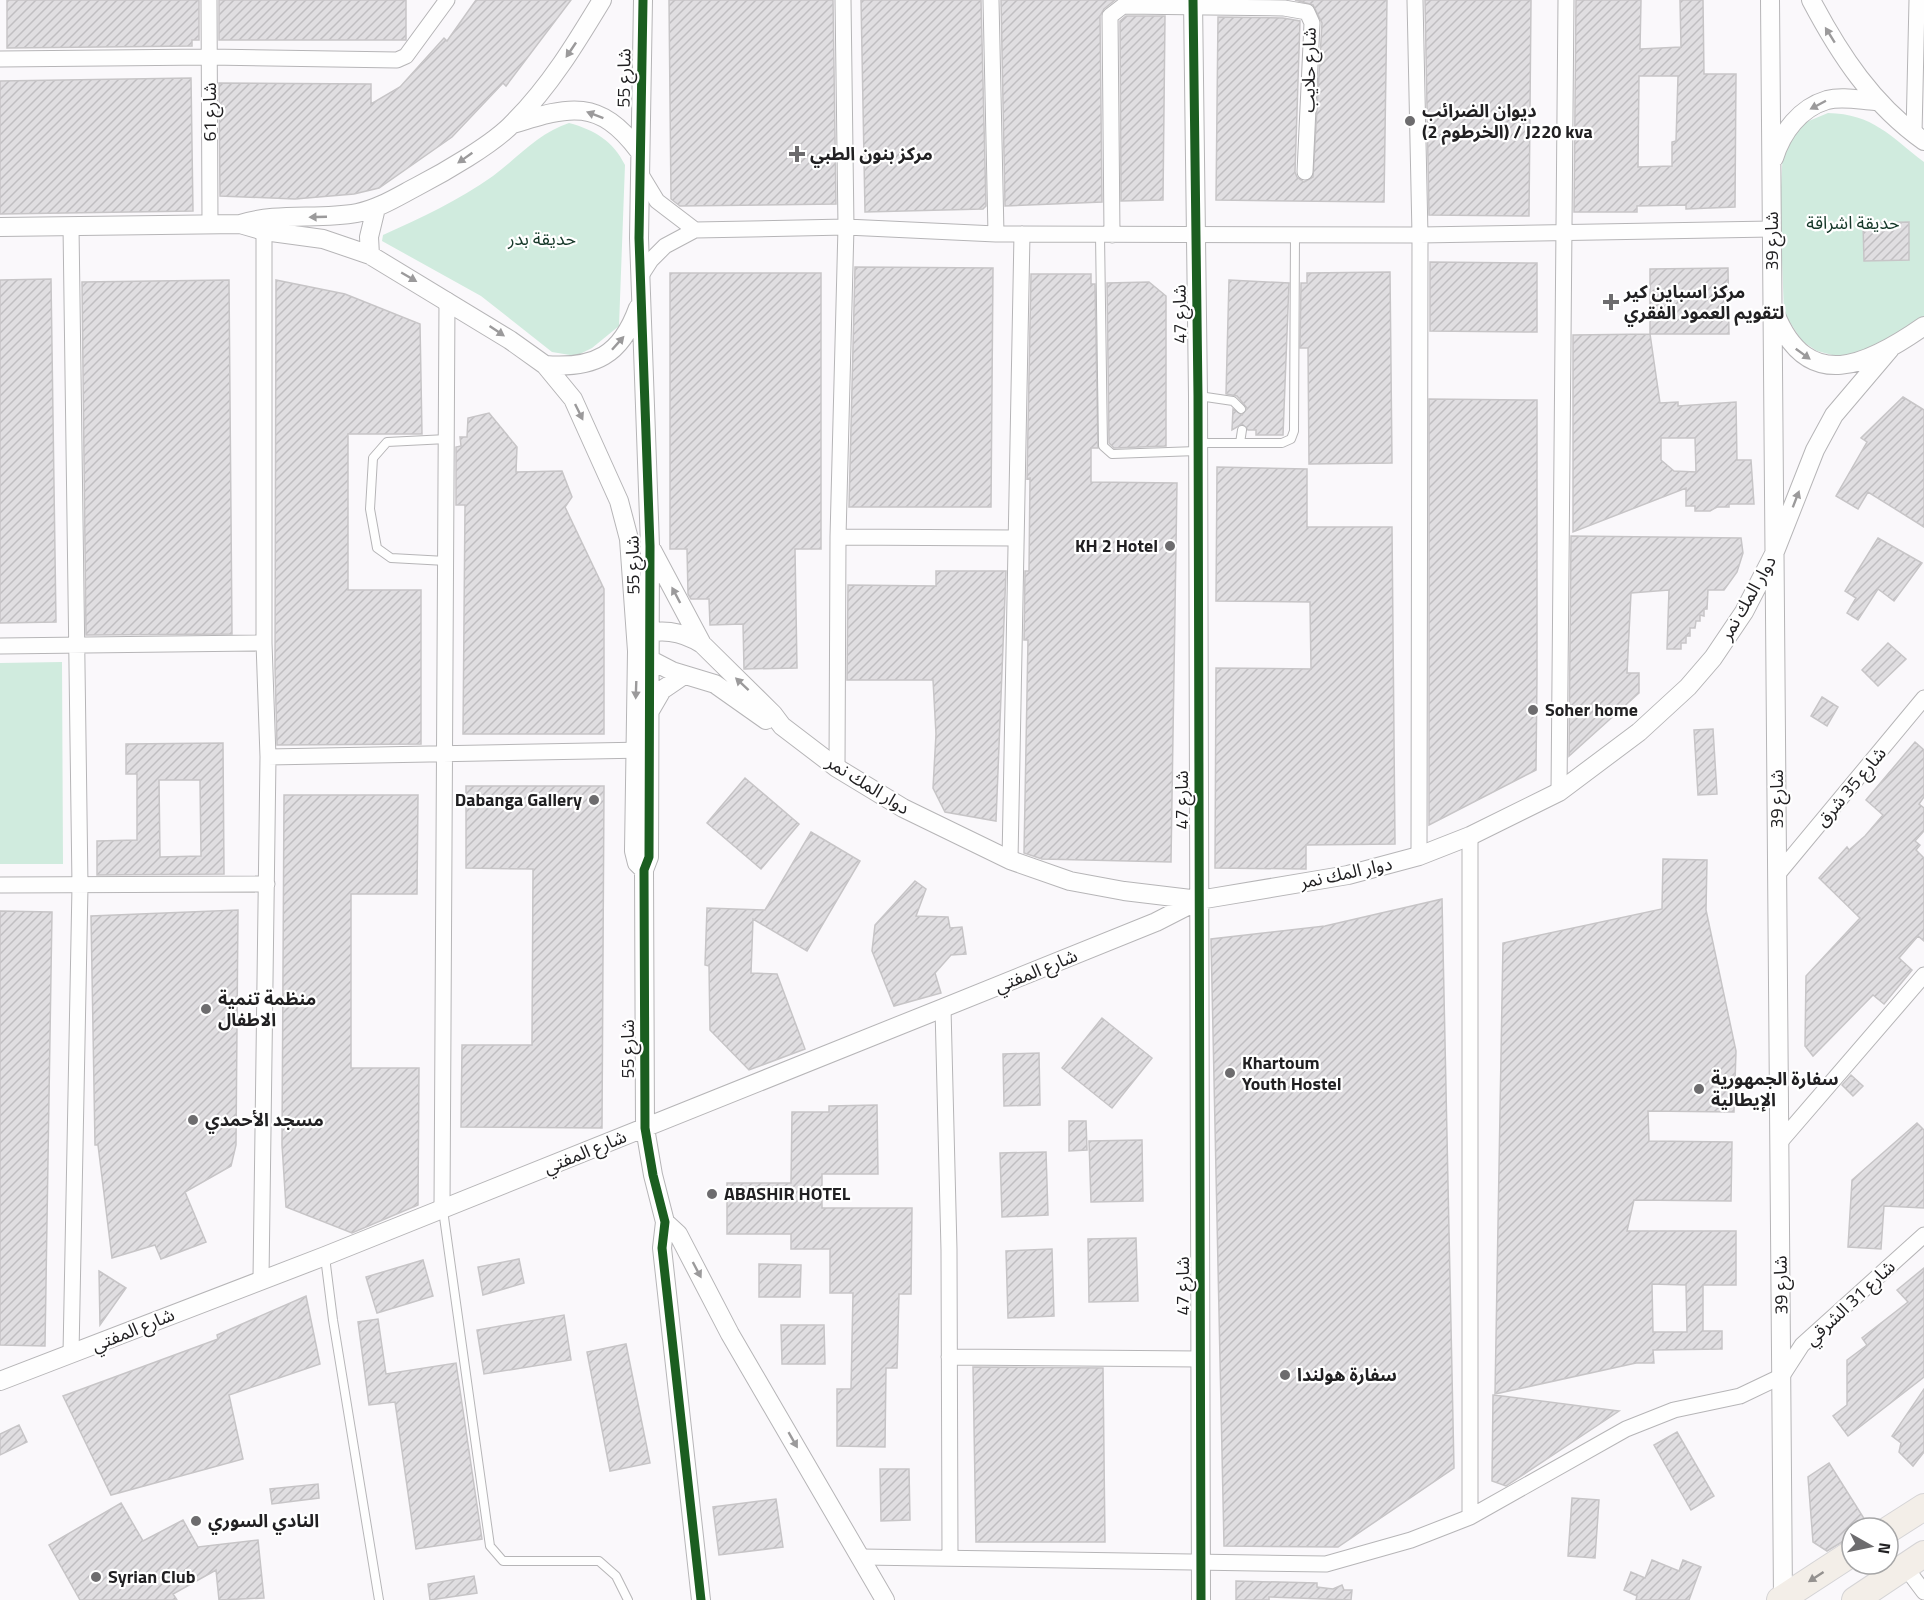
<svg xmlns="http://www.w3.org/2000/svg" width="1924" height="1600" font-family="'Titillium Web','Noto Sans Arabic',sans-serif">
  <style>
    .garden { fill: #d0ebde }
    .building { fill: url(#building-hatch); stroke: #c7c5c7; stroke-width: 1.5; fill-rule: evenodd }
    .lines { fill: none; stroke-linecap: round; stroke-linejoin: round }
    .service-casing { stroke: #b6b5b7; stroke-width: 10 }
    .minor-casing { stroke: #b6b5b7; stroke-width: 17 }
    .tertiary-casing { stroke: #b6b5b7; stroke-width: 20 }
    .trunk-casing { stroke: #d5d4d6; stroke-width: 28 }
    .service { stroke: #fefefe; stroke-width: 8 }
    .minor { stroke: #fefefe; stroke-width: 15 }
    .tertiary { stroke: #fefefe; stroke-width: 18 }
    .trunk { stroke: #f3eee8; stroke-width: 26 }
    .cycleway-casing { stroke: #fff; stroke-width: 13 }
    .cycleway { stroke: #1b5e20; stroke-width: 9 }
    .oneway { fill: #9b9a9b }
    .oneway2 { fill: #94918f }
    .poi-dot { fill: #6d6c6e; stroke: #fff; stroke-width: 2 }
    .labels { text-anchor: middle; stroke-width: 4.5; stroke-linejoin: round; paint-order: stroke }
    .street-label { font-size: 18px; fill: #212022; stroke: #fff }
    .poi-label { font-size: 18px; font-weight: bold; fill: #212022; stroke: #fff; text-anchor: start }
    .park-label { font-size: 18px; fill: #163829; stroke: #fff }
  </style>
  <defs>
    <pattern id="building-hatch" width="6" height="6" patternUnits="userSpaceOnUse" patternTransform="scale(1.5)"><rect width="6" height="6" fill="#e0dee1"/><path d="M-1 1l2-2M0 6l6-6M5 7l2-2" fill="none" stroke="#c0bec1"/></pattern>
  </defs>
  <rect width="100%" height="100%" fill="#faf8fb"/>
  <path class="garden" d="M 1828,113 C 1873,114 1890,136 1924,162 L 1924,316 L 1875,347 L 1840,357 L 1817,351 L 1802,341 L 1784,313 L 1780,207 L 1783,148 L 1799,125 Z
    M 569,123 C 595,130 613,141 625,165 L 619,326 L 592,348 L 576,356 L 552,352 L 481,296 L 382,241 L 383,235 C 421,218 459,200 493,176 C 517,158 540,132 569,123 Z
    M 62,662 L 63,864 L 0,864 L 0,663 Z"/>
  <path class="building" d="M 7,0 L 199,0 L 199,40 L 192,40 L 192,46 L 7,48 Z
    M 219,0 L 406,0 L 406,40 L 219,40 Z
    M 476,0 L 571,0 L 506,86 L 503,83 L 452,137 L 379,188 L 354,194 L 295,199 L 220,196 L 219,83 L 371,84 L 371,104 L 400,87 L 444,38 L 447,41 Z
    M 669,0 L 833,0 L 836,204 L 680,206 L 671,199 Z
    M 861,0 L 981,0 L 986,206 L 983,209 L 865,212 Z
    M 1001,0 L 1115,0 L 1104,9 L 1100,16 L 1102,202 L 1005,206 Z
    M 1295,0 L 1387,0 L 1384,202 L 1216,200 L 1218,17 L 1283,18 L 1300,21 L 1295,172 L 1297,177 L 1304,182 L 1313,177 L 1322,23 L 1313,5 Z
    M 1425,0 L 1531,0 L 1529,216 L 1429,215 Z
    M 1576,0 L 1641,0 L 1640,49 L 1681,47 L 1680,0 L 1703,0 L 1704,74 L 1736,74 L 1735,207 L 1686,209 L 1686,205 L 1637,206 L 1637,212 L 1574,212 ZM 1639,76 L 1678,76 L 1676,141 L 1672,142 L 1672,166 L 1638,167 Z
    M 1126,16 L 1165,16 L 1163,200 L 1121,201 L 1120,21 Z
    M 191,78 L 193,211 L 0,214 L 0,81 Z
    M 1909,222 L 1909,260 L 1864,261 L 1863,223 Z
    M 1430,262 L 1537,263 L 1537,332 L 1430,331 Z
    M 855,267 L 993,268 L 991,507 L 849,507 Z
    M 1728,268 L 1729,334 L 1650,334 L 1650,269 Z
    M 1390,272 L 1392,463 L 1309,464 L 1308,348 L 1300,348 L 1301,283 L 1307,283 L 1307,273 Z
    M 670,273 L 821,273 L 821,549 L 795,549 L 797,668 L 744,669 L 743,624 L 710,625 L 709,599 L 691,599 L 688,594 L 687,549 L 670,549 Z
    M 1031,274 L 1091,274 L 1091,284 L 1095,284 L 1098,448 L 1091,448 L 1091,482 L 1177,483 L 1171,862 L 1042,859 L 1024,853 L 1028,640 L 1024,640 L 1025,571 L 1029,571 L 1030,478 L 1027,479 Z
    M 51,279 L 56,622 L 0,623 L 0,280 Z
    M 229,280 L 232,634 L 86,635 L 82,282 Z
    M 276,280 L 345,294 L 420,324 L 422,434 L 348,434 L 348,590 L 421,590 L 421,744 L 277,745 L 275,667 Z
    M 1229,280 L 1289,283 L 1283,435 L 1256,435 L 1256,430 L 1248,430 L 1242,424 L 1232,430 L 1233,409 L 1242,415 L 1247,408 L 1237,396 L 1226,394 Z
    M 1149,282 L 1166,296 L 1166,446 L 1114,448 L 1109,443 L 1107,283 Z
    M 1650,334 L 1660,403 L 1678,402 L 1678,406 L 1736,402 L 1737,460 L 1751,460 L 1754,504 L 1729,504 L 1729,507 L 1717,507 L 1710,511 L 1695,511 L 1695,506 L 1686,506 L 1686,488 L 1573,532 L 1573,335 ZM 1661,438 L 1695,438 L 1696,472 L 1674,471 L 1661,460 Z
    M 1903,397 L 1924,410 L 1924,527 L 1868,492 L 1858,509 L 1836,496 L 1867,442 L 1861,438 Z
    M 1429,399 L 1537,400 L 1537,675 L 1536,770 L 1429,825 Z
    M 489,413 L 517,447 L 516,472 L 562,471 L 572,497 L 565,507 L 604,589 L 604,734 L 463,734 L 465,505 L 456,505 L 456,447 L 461,446 L 460,437 L 467,437 L 468,418 Z
    M 1217,467 L 1307,469 L 1307,527 L 1392,527 L 1395,844 L 1306,845 L 1306,869 L 1215,868 L 1216,668 L 1311,669 L 1310,602 L 1216,601 Z
    M 1571,536 L 1741,538 L 1743,553 L 1737,572 L 1724,590 L 1708,590 L 1707,609 L 1704,609 L 1704,616 L 1700,615 L 1700,621 L 1696,621 L 1695,628 L 1690,628 L 1690,636 L 1686,636 L 1686,643 L 1681,643 L 1681,649 L 1667,649 L 1669,590 L 1631,593 L 1627,673 L 1639,673 L 1639,693 L 1569,756 Z
    M 1878,538 L 1922,563 L 1894,601 L 1878,589 L 1858,620 L 1847,613 L 1856,598 L 1845,591 Z
    M 936,571 L 1006,571 L 996,821 L 945,812 L 933,788 L 936,734 L 933,680 L 847,680 L 848,585 L 936,586 Z
    M 1888,643 L 1906,659 L 1878,686 L 1862,670 Z
    M 1822,697 L 1838,707 L 1827,726 L 1811,716 Z
    M 1713,729 L 1717,794 L 1698,795 L 1694,730 Z
    M 1915,742 L 1924,750 L 1924,797 L 1919,804 L 1924,808 L 1924,831 L 1915,841 L 1920,845 L 1916,850 L 1924,858 L 1924,941 L 1918,936 L 1899,958 L 1912,970 L 1884,1004 L 1873,995 L 1813,1056 L 1805,1046 L 1806,976 L 1860,918 L 1819,878 L 1847,847 L 1849,850 L 1865,836 L 1883,815 L 1866,800 Z
    M 223,743 L 224,874 L 97,875 L 97,841 L 137,840 L 137,774 L 126,774 L 126,744 ZM 159,780 L 200,780 L 201,856 L 160,857 Z
    M 745,778 L 799,824 L 761,869 L 707,823 Z
    M 466,786 L 604,786 L 602,1128 L 461,1127 L 462,1045 L 532,1045 L 533,869 L 466,868 Z
    M 284,795 L 418,795 L 417,894 L 351,894 L 351,1068 L 419,1068 L 418,1205 L 352,1233 L 286,1207 L 282,1145 Z
    M 811,832 L 860,861 L 807,951 L 753,919 L 751,973 L 777,974 L 805,1049 L 749,1070 L 710,1030 L 709,966 L 705,965 L 707,908 L 765,910 Z
    M 1663,859 L 1707,860 L 1706,910 L 1736,1051 L 1734,1112 L 1648,1111 L 1649,1141 L 1732,1142 L 1731,1201 L 1634,1200 L 1627,1231 L 1736,1231 L 1736,1285 L 1703,1285 L 1703,1331 L 1722,1331 L 1722,1349 L 1653,1350 L 1654,1363 L 1636,1363 L 1495,1394 L 1503,943 L 1662,909 ZM 1652,1284 L 1686,1285 L 1687,1332 L 1653,1332 Z
    M 915,881 L 926,889 L 916,916 L 948,917 L 950,928 L 962,927 L 966,954 L 951,955 L 935,973 L 941,993 L 894,1006 L 872,951 L 875,925 Z
    M 1442,899 L 1454,1468 L 1338,1547 L 1224,1546 L 1211,939 L 1325,926 Z
    M 238,910 L 236,1145 L 231,1166 L 185,1192 L 206,1242 L 161,1259 L 155,1245 L 112,1258 L 98,1145 L 95,1145 L 91,916 Z
    M 0,911 L 52,912 L 45,1346 L 0,1345 Z
    M 1102,1018 L 1152,1058 L 1112,1108 L 1062,1068 Z
    M 1039,1053 L 1040,1105 L 1004,1106 L 1003,1054 Z
    M 1851,1075 L 1863,1086 L 1853,1096 L 1842,1085 Z
    M 877,1105 L 878,1174 L 822,1174 L 822,1208 L 912,1208 L 911,1294 L 899,1294 L 897,1368 L 886,1368 L 885,1447 L 837,1446 L 837,1389 L 851,1389 L 853,1293 L 830,1293 L 830,1249 L 791,1249 L 791,1234 L 727,1234 L 727,1183 L 791,1183 L 792,1112 L 829,1112 L 829,1106 Z
    M 1069,1121 L 1086,1121 L 1087,1150 L 1069,1151 Z
    M 1917,1123 L 1924,1130 L 1924,1208 L 1884,1206 L 1881,1249 L 1848,1247 L 1852,1180 Z
    M 1142,1140 L 1143,1201 L 1091,1202 L 1089,1141 Z
    M 1046,1152 L 1048,1215 L 1002,1217 L 1000,1153 Z
    M 1136,1238 L 1138,1301 L 1089,1302 L 1088,1239 Z
    M 1052,1249 L 1054,1316 L 1008,1318 L 1006,1251 Z
    M 519,1259 L 524,1283 L 483,1295 L 478,1267 Z
    M 423,1260 L 433,1296 L 377,1313 L 366,1277 Z
    M 759,1264 L 801,1265 L 800,1297 L 759,1297 Z
    M 1924,1268 L 1924,1377 L 1848,1436 L 1833,1416 L 1847,1405 L 1847,1360 L 1867,1345 L 1862,1338 L 1908,1302 L 1897,1290 Z
    M 99,1271 L 126,1288 L 100,1325 Z
    M 306,1296 L 320,1364 L 229,1395 L 243,1459 L 111,1495 L 63,1396 L 218,1339 L 217,1335 Z
    M 564,1315 L 571,1360 L 484,1374 L 477,1330 Z
    M 378,1319 L 386,1374 L 456,1363 L 482,1539 L 416,1549 L 395,1402 L 369,1405 L 358,1322 Z
    M 781,1325 L 824,1325 L 825,1364 L 782,1364 Z
    M 626,1344 L 650,1463 L 610,1471 L 587,1352 Z
    M 973,1367 L 1103,1368 L 1105,1542 L 976,1542 Z
    M 1924,1389 L 1924,1452 L 1913,1466 L 1899,1452 L 1901,1443 L 1892,1436 Z
    M 1493,1395 L 1502,1396 L 1619,1411 L 1506,1486 L 1492,1481 Z
    M 19,1425 L 27,1442 L 0,1455 L 0,1434 Z
    M 1677,1432 L 1714,1496 L 1691,1510 L 1654,1445 Z
    M 1829,1463 L 1870,1528 L 1852,1528 L 1852,1536 L 1827,1551 L 1813,1542 L 1808,1477 Z
    M 880,1469 L 909,1469 L 910,1520 L 881,1521 Z
    M 318,1484 L 319,1498 L 272,1504 L 270,1489 Z
    M 1572,1498 L 1599,1500 L 1595,1558 L 1568,1556 Z
    M 776,1499 L 783,1547 L 719,1555 L 713,1507 Z
    M 121,1503 L 143,1541 L 183,1520 L 198,1547 L 258,1540 L 264,1598 L 219,1600 L 216,1570 L 173,1594 L 177,1600 L 80,1600 L 49,1545 Z
    M 1652,1560 L 1679,1571 L 1683,1560 L 1701,1567 L 1689,1600 L 1636,1600 L 1637,1596 L 1624,1590 L 1631,1572 L 1645,1578 Z
    M 474,1576 L 477,1593 L 430,1600 L 428,1584 Z
    M 1236,1581 L 1317,1583 L 1317,1587 L 1333,1589 L 1342,1585 L 1344,1590 L 1352,1590 L 1351,1600 L 1269,1597 L 1269,1600 L 1236,1600 Z"/>
  <g class="lines">
    <g class="service-casing">
      <path id="service" d="M 1100,235 L 1103,446 L 1112,454 L 1197,451
        M 1199,396 L 1233,401 L 1241,409
        M 1198,443 L 1282,443 L 1291,439 L 1294,431 L 1295,234
        M 1240,443 L 1242,430
        M 446,561 L 391,558 L 377,548 L 370,509 L 373,458 L 387,442 L 447,439
        M 443,1210 L 490,1546 L 503,1561 L 599,1561 L 616,1576 L 628,1600
        M 325,1257 L 333,1320 L 379,1600"/>
    </g>
    <g class="minor-casing">
      <path id="minor" d="M 209,0 L 210,224
        M 991,0 L 996,234
        M 1415,0 L 1420,235 L 1419,856
        M 0,59 L 209,57 L 397,60 L 406,56 L 447,0
        M 1914,134 L 1917,0
        M 640,173 L 657,201 L 695,230
        M 71,226 L 80,886 L 71,1354
        M 1112,235 L 1110,16 L 1123,6 L 1284,8 L 1307,12 L 1312,23 L 1305,172
        M 640,277 L 651,260 L 665,246 L 695,230 L 846,227 L 996,234 L 1420,235 L 1772,229
        M 838,537 L 1014,538
        M 0,646 L 264,643
        M 268,757 L 646,750
        M 837,768 L 838,537 L 846,227 L 843,0
        M 1559,792 L 1566,0
        M 1010,860 L 1022,234
        M 1777,875 L 1924,698
        M 0,885 L 267,884
        M 943,1008 L 949,1250 L 950,1558
        M 1780,1142 L 1924,975
        M 442,1208 L 447,300
        M 261,1279 L 268,757 L 264,643 L 264,219
        M 949,1357 L 1199,1359
        M 1470,1517 L 1470,836
        M 861,1557 L 1326,1564 L 1411,1540 L 1470,1517 L 1626,1429 L 1674,1410 L 1740,1396 L 1782,1376 L 1802,1345 L 1924,1235
        M 1906,1568 L 1924,1592"/>
    </g>
    <g class="tertiary-casing">
      <path id="tertiary" d="M 643,0 L 639,238 L 650,546 L 649,857 L 644,870 L 645,1128 L 653,1175 L 665,1222 L 662,1248 L 701,1600
        M 1193,0 L 1198,396 L 1201,1600
        M 1770,0 L 1783,1598
        M 1811,0 C 1840,55 1873,105 1924,141
        M 513,124 C 570,106 599,98 639,151
        M 1774,158 C 1782,132 1800,108 1827,100 C 1842,96 1860,100 1875,101
        M 240,224 C 278,212 318,220 357,213 C 378,209 397,197 416,187 C 443,173 494,144 514,122 C 550,86 576,43 602,0
        M 0,227 L 240,224 L 264,231 L 323,239 L 370,255 L 510,340 L 545,365 L 573,399 L 619,501 L 629,539 L 637,651 L 634,851 L 637,863 L 644,870
        M 370,255 L 369,237 L 376,208
        M 1775,313 C 1808,395 1868,365 1924,326
        M 545,365 C 595,369 621,355 638,308
        M 652,550 L 702,644
        M 636,635 C 661,629 680,630 702,644 L 773,714 L 782,726 L 837,768 L 903,808 L 1010,860 L 1070,881 L 1124,891 L 1199,900 L 1348,875 L 1419,856 L 1470,836 L 1559,792 L 1639,732 L 1688,687 L 1713,658 L 1744,612 L 1774,554 L 1815,450 L 1834,415 L 1890,349
        M 643,656 L 672,671 L 715,684 L 766,720
        M 651,709 L 662,690 L 684,675
        M 665,1222 L 678,1234 L 730,1334 L 885,1600
        M 0,1381 L 325,1256 L 943,1008 L 1156,922 L 1199,900"/>
    </g>
    <g class="trunk-casing">
      <path id="trunk" d="M 1888,1530 L 1924,1507
        M 1780,1600 L 1852,1553
        M 1855,1600 L 1924,1554"/>
    </g>
    <use href="#service" class="service"/>
    <use href="#minor" class="minor"/>
    <use href="#tertiary" class="tertiary"/>
    <use href="#trunk" class="trunk"/>
    <g class="cycleway-casing">
      <path id="cycleway" d="M 643,0 L 639,238 L 650,546 L 649,857 L 644,870 L 645,1128 L 653,1175 L 665,1222 L 662,1248 L 701,1600
        M 1193,0 L 1198,396 L 1201,1600"/>
    </g>
    <use href="#cycleway" class="cycleway"/>
  </g>
  <defs><path id="oneway-solid" d="M-6-.8H1V-3.2L6.5 0L1 3.2V.8H-6Z" transform="scale(1.5)"/></defs>
  <g class="oneway">
    <use href="#oneway-solid" transform="translate(1830 35) rotate(-122)"/>
    <use href="#oneway-solid" transform="translate(571 50) rotate(124)"/>
    <use href="#oneway-solid" transform="translate(1818 105) rotate(152)"/>
    <use href="#oneway-solid" transform="translate(595 115) rotate(-159)"/>
    <use href="#oneway-solid" transform="translate(465 158) rotate(145)"/>
    <use href="#oneway-solid" transform="translate(318 217) rotate(178)"/>
    <use href="#oneway-solid" transform="translate(409 277) rotate(30)"/>
    <use href="#oneway-solid" transform="translate(497 331) rotate(34)"/>
    <use href="#oneway-solid" transform="translate(618 343) rotate(-48)"/>
    <use href="#oneway-solid" transform="translate(1803 354) rotate(36)"/>
    <use href="#oneway-solid" transform="translate(579 412) rotate(64)"/>
    <use href="#oneway-solid" transform="translate(1796 499) rotate(-69)"/>
    <use href="#oneway-solid" transform="translate(676 595) rotate(-118)"/>
    <use href="#oneway-solid" transform="translate(742 684) rotate(-137)"/>
    <use href="#oneway-solid" transform="translate(636 690) rotate(92)"/>
    <use href="#oneway-solid" transform="translate(697 1270) rotate(62)"/>
    <use href="#oneway-solid" transform="translate(793 1440) rotate(60)"/>
  </g>
  <use class="oneway2" href="#oneway-solid" transform="translate(1816 1577) rotate(147)"/>
  <g class="poi-dot">
    <circle cx="1410" cy="121" r="6"/>
    <path d="M794 145h6v6h6v6h-6v6h-6v-6h-6v-6h6z"/>
    <path d="M1608 293h6v6h6v6h-6v6h-6v-6h-6v-6h6z"/>
    <circle cx="1170" cy="546" r="6"/>
    <circle cx="1533" cy="710" r="6"/>
    <circle cx="594" cy="800" r="6"/>
    <circle cx="206" cy="1009" r="6"/>
    <circle cx="1230" cy="1073" r="6"/>
    <circle cx="1699" cy="1089" r="6"/>
    <circle cx="193" cy="1120" r="6"/>
    <circle cx="712" cy="1194" r="6"/>
    <circle cx="1285" cy="1375" r="6"/>
    <circle cx="196" cy="1521" r="6"/>
    <circle cx="96" cy="1577" r="6"/>
  </g>
  <g class="labels">
    <g class="street-label">
      <text transform="translate(1309 70) rotate(-89)" y="6">شارع حلايب</text>
      <text transform="translate(624 78) rotate(-89)" y="6">شارع 55</text>
      <text transform="translate(210 112) rotate(-90)" y="6">شارع 61</text>
      <text transform="translate(1772 241) rotate(-90)" y="6">شارع 39</text>
      <text transform="translate(1180 314) rotate(-91)" y="6">شارع 47</text>
      <text transform="translate(633 565) rotate(-91)" y="6">شارع 55</text>
      <text transform="translate(1748 598) rotate(-60)" y="6">دوار المك نمر</text>
      <text transform="translate(868 785) rotate(32)" y="6">دوار المك نمر</text>
      <text transform="translate(1851 787) rotate(-50)" y="6">شارع 35 شرق</text>
      <text transform="translate(1777 799) rotate(-90)" y="6">شارع 39</text>
      <text transform="translate(1182 800) rotate(-90)" y="6">شارع 47</text>
      <text transform="translate(1346 873) rotate(-12)" y="6">دوار المك نمر</text>
      <text transform="translate(1036 971) rotate(-22)" y="6">شارع المفتي</text>
      <text transform="translate(628 1049) rotate(-90)" y="6">شارع 55</text>
      <text transform="translate(585 1152) rotate(-22)" y="6">شارع المفتي</text>
      <text transform="translate(1781 1285) rotate(-91)" y="6">شارع 39</text>
      <text transform="translate(1183 1286) rotate(-90)" y="6">شارع 47</text>
      <text transform="translate(1850 1303) rotate(-43)" y="6">شارع 31 الشرقي</text>
      <text transform="translate(133 1330) rotate(-22)" y="6">شارع المفتي</text>
    </g>
    <g class="poi-label">
      <text x="1422" y="117">ديوان الضرائب<tspan x="1422" dy="21">(الخرطوم 2) / J220 kva</tspan></text>
      <text x="810" y="160">مركز بنون الطبي</text>
      <text x="1624" y="298">مركز اسباين كير<tspan x="1624" dy="21">لتقويم العمود الفقري</tspan></text>
      <text x="1158" y="552" text-anchor="end">KH 2 Hotel</text>
      <text x="1545" y="716">Soher home</text>
      <text x="582" y="806" text-anchor="end">Dabanga Gallery</text>
      <text x="218" y="1005">منظمة تنمية<tspan x="218" dy="21">الاطفال</tspan></text>
      <text x="1242" y="1069">Khartoum<tspan x="1242" dy="21">Youth Hostel</tspan></text>
      <text x="1711" y="1085">سفارة الجمهورية<tspan x="1711" dy="21">الإيطالية</tspan></text>
      <text x="205" y="1126">مسجد الأحمدي</text>
      <text x="724" y="1200">ABASHIR HOTEL</text>
      <text x="1297" y="1381">سفارة هولندا</text>
      <text x="208" y="1527">النادي السوري</text>
      <text x="108" y="1583">Syrian Club</text>
    </g>
    <g class="park-label">
      <text x="1853" y="229">حديقة اشراقة</text>
      <text x="542" y="245">حديقة بدر</text>
    </g>
  </g>
  <g transform="translate(1870 1546) rotate(99)"><circle r="28" fill="#ffffff" stroke="#a6a6a7" stroke-width="1.5"/>
  <path d="M0-4.5L10 22L0 15L-10 22Z" fill="#6d6c6e"/>
  <text y="-9" font-size="16" font-weight="bold" text-anchor="middle" fill="#212022">N</text>
  </g>
</svg>
